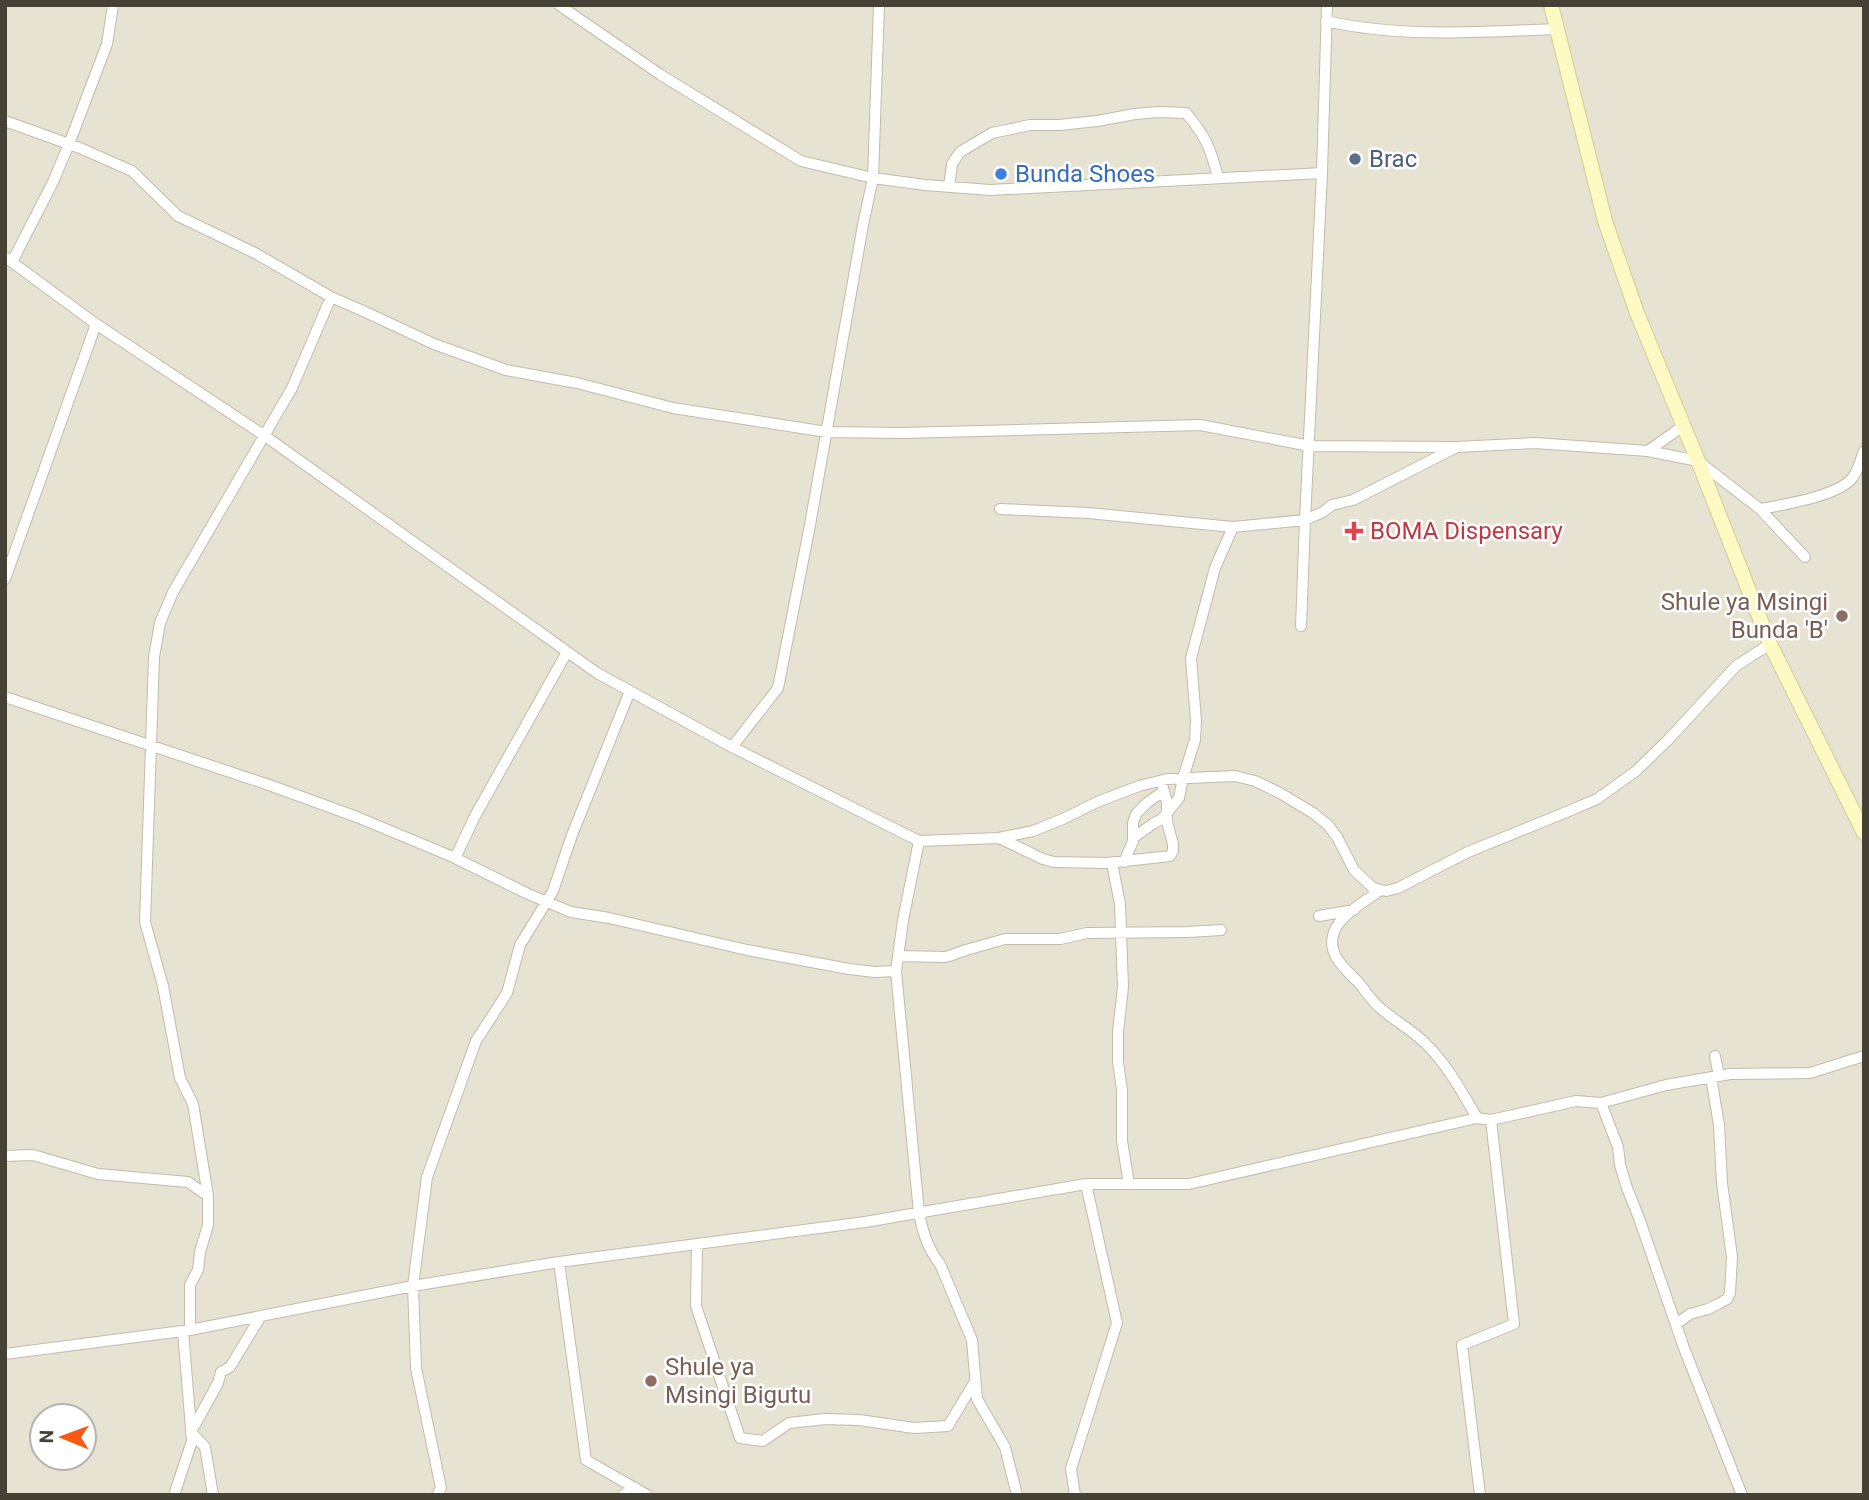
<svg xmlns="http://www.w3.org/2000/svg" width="1869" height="1500" font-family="Roboto,sans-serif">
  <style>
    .residential { fill: #e7e3d3; fill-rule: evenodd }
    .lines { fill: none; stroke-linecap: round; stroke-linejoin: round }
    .street-casing { stroke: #c1bcaa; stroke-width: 12 }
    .secondary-casing { stroke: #d3cb94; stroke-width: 16 }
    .street { stroke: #fff; stroke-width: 10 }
    .secondary { stroke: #fff9c3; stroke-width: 14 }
    .service-dot { fill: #5c6f8a; stroke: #fff; stroke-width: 2.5 }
    .shop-dot { fill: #3f7fe0; stroke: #fff; stroke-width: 2.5 }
    .health-dot { fill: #e0444e; stroke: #fff; stroke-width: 2.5 }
    .education-dot { fill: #8d6e63; stroke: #fff; stroke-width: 2.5 }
    .labels { text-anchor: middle; stroke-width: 5; stroke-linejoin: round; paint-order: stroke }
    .service-label { font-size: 24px; fill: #4e5e75; stroke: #fff; text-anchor: start }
    .shop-label { font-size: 24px; fill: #366cbe; stroke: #fff; text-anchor: start }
    .health-label { font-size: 24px; fill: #be3a42; stroke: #fff; text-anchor: start }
    .education-label { font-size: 24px; fill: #785e54; stroke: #fff; text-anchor: end }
  </style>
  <rect width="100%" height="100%" fill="#f3f0e5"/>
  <path class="residential" d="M 5,5 L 1864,5 L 1864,1495 L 5,1495 ZM 42,1416 L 84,1416 L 84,1458 L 42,1458 Z"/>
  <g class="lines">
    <g class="street-casing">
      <path id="street" d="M 559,5 L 661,75 L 801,161 L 873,178 L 925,185 L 990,190 L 1322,173
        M 1326,21 C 1401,38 1480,32 1557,29
        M 5,121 L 80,148 L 132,171 L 178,216 L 255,253 L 331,297 L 361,310 L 434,344 L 506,370 L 577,383 L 673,408 L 827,432 L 902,433 L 1200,425 L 1310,446 L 1457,447 L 1535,443 L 1648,451 L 1698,461 L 1760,509 C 1782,505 1840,496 1853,477 C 1858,470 1861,459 1864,451
        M 949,187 L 952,164 L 960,152 L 992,133 L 1030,125 L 1059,125 L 1097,121 L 1135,114 L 1159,112 L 1186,113 C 1206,137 1210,147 1218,177
        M 5,257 L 96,324 L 265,436 L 597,673 L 732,747 L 919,841 L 999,838 L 1033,831 L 1063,819 L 1097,802 L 1139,786 L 1167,779 L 1235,776 L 1255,781 L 1280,793 L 1313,813 L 1328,825 L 1337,837 L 1354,870 L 1373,888 L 1386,891 L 1398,888 L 1468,852 L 1564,813 L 1597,799 L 1636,771 L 1668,740 L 1736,666 L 1770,644
        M 12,262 L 53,182 L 69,144 L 107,44 L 113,5
        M 1648,451 L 1683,426
        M 1000,509 L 1088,513 L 1233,527
        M 1760,509 L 1805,557
        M 5,579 L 96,324
        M 1301,626 L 1305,520 L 1322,173 L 1327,5
        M 5,697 L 269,785 L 357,817 L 453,857 L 528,894 L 571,912 L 609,918 L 747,950 L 849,969 L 875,972 L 896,971
        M 732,747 L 778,688 L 810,525 L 863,225 L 873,178 L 879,5
        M 999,838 L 1043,859 L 1054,862 L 1107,863 L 1170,856 L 1173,851 L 1173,844 L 1167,822 L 1167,802 L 1161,781
        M 1133,838 L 1154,823 L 1162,819 L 1179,798 L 1183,778 L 1195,740 L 1196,721 L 1191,658 L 1215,568 L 1233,527 L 1305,520 L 1323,512 L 1332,505 L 1353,500 L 1455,448
        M 919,841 L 903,920 L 896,971 L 919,1213 C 923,1232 927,1248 940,1264 L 972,1340 L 977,1399 L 1005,1447 L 1017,1495
        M 453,857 L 457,854 L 475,816 L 567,652
        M 1124,862 L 1133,841 L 1133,823 L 1136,814 L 1148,802 L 1164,791
        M 1112,863 L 1120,904 L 1123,987 L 1118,1032 L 1118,1062 L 1122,1090 L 1122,1141 L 1129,1184
        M 1381,890 C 1368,899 1339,916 1334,932 C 1326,954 1345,969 1358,982 C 1365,990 1371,1000 1379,1007 C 1393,1020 1411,1029 1425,1043 C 1447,1064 1462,1092 1477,1118
        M 1319,916 L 1354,910
        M 898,956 L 946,957 L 966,950 L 1005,939 L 1060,939 L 1087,933 L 1188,932 L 1221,930
        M 1715,1056 L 1719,1076
        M 1601,1103 L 1618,1147 L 1620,1165 L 1627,1188 L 1639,1218 L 1684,1348 L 1742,1495
        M 5,1156 L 33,1155 L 98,1174 L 188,1182 L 208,1196
        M 697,1244 L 696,1306 L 740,1438 L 763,1441 L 789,1423 L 825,1419 L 859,1420 L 914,1428 L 948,1426 L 974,1383
        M 559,1262 L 586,1460 L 647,1495
        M 1676,1324 L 1690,1314 L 1708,1309 L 1720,1303 L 1727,1299 L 1730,1293 L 1732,1257 L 1722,1183 L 1719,1125 L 1711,1077
        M 190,1330 L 190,1285 L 198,1270 L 200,1252 L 208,1225 L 208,1196 L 193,1104 L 180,1078 L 163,986 L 145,922 L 154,657 L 160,623 L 173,592 L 292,388 L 331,297
        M 5,1354 L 190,1330 L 413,1286 L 559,1262 L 865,1222 L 1086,1184 L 1189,1184 L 1477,1118 L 1491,1120 L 1576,1101 L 1601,1103 L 1666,1085 L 1730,1074 L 1810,1073 L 1864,1056
        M 174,1495 L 192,1441 L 183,1331
        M 213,1495 L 205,1447 L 191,1432 L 218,1383 L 221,1372 L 230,1367 L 261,1316
        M 437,1495 L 441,1488 L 416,1368 L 413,1286 L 427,1177 L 476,1041 L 507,993 L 520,945 L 553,891 L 572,835 L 630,691
        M 623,1495 L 636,1488
        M 1075,1495 L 1071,1469 L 1117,1323 L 1086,1184
        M 1480,1495 L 1462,1345 L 1514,1324 L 1491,1120"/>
    </g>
    <g class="secondary-casing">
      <path id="secondary" d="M 1551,5 L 1605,221 L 1637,313 L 1698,461 L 1770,644 L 1864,833"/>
    </g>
    <use href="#street" class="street"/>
    <use href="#secondary" class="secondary"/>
  </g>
  <circle class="service-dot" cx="1355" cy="159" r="7"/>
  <circle class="shop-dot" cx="1001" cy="174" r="7"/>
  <path class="health-dot" d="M1350.5 520.5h7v7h7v7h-7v7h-7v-7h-7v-7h7z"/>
  <g class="education-dot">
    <circle cx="1842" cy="616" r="7"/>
    <circle cx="651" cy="1381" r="7"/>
  </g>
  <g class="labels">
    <g class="service-label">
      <text x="1369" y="167">Brac</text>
    </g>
    <g class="shop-label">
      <text x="1015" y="182">Bunda Shoes</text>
    </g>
    <g class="health-label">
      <text x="1370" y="539">BOMA Dispensary</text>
    </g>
    <g class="education-label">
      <text x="1828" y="610">Shule ya Msingi<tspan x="1828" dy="28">Bunda 'B'</tspan></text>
      <text x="665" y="1375" text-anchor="start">Shule ya<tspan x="665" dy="28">Msingi Bigutu</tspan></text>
    </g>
  </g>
  <rect width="1869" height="1500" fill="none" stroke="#454134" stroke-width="14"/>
  <g transform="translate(63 1437) rotate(271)"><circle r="33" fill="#ffffff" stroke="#b5b3ae" stroke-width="2"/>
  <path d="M0-5L12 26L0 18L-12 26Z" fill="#fb5814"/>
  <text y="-10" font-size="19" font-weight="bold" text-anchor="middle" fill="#454134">N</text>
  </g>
</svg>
